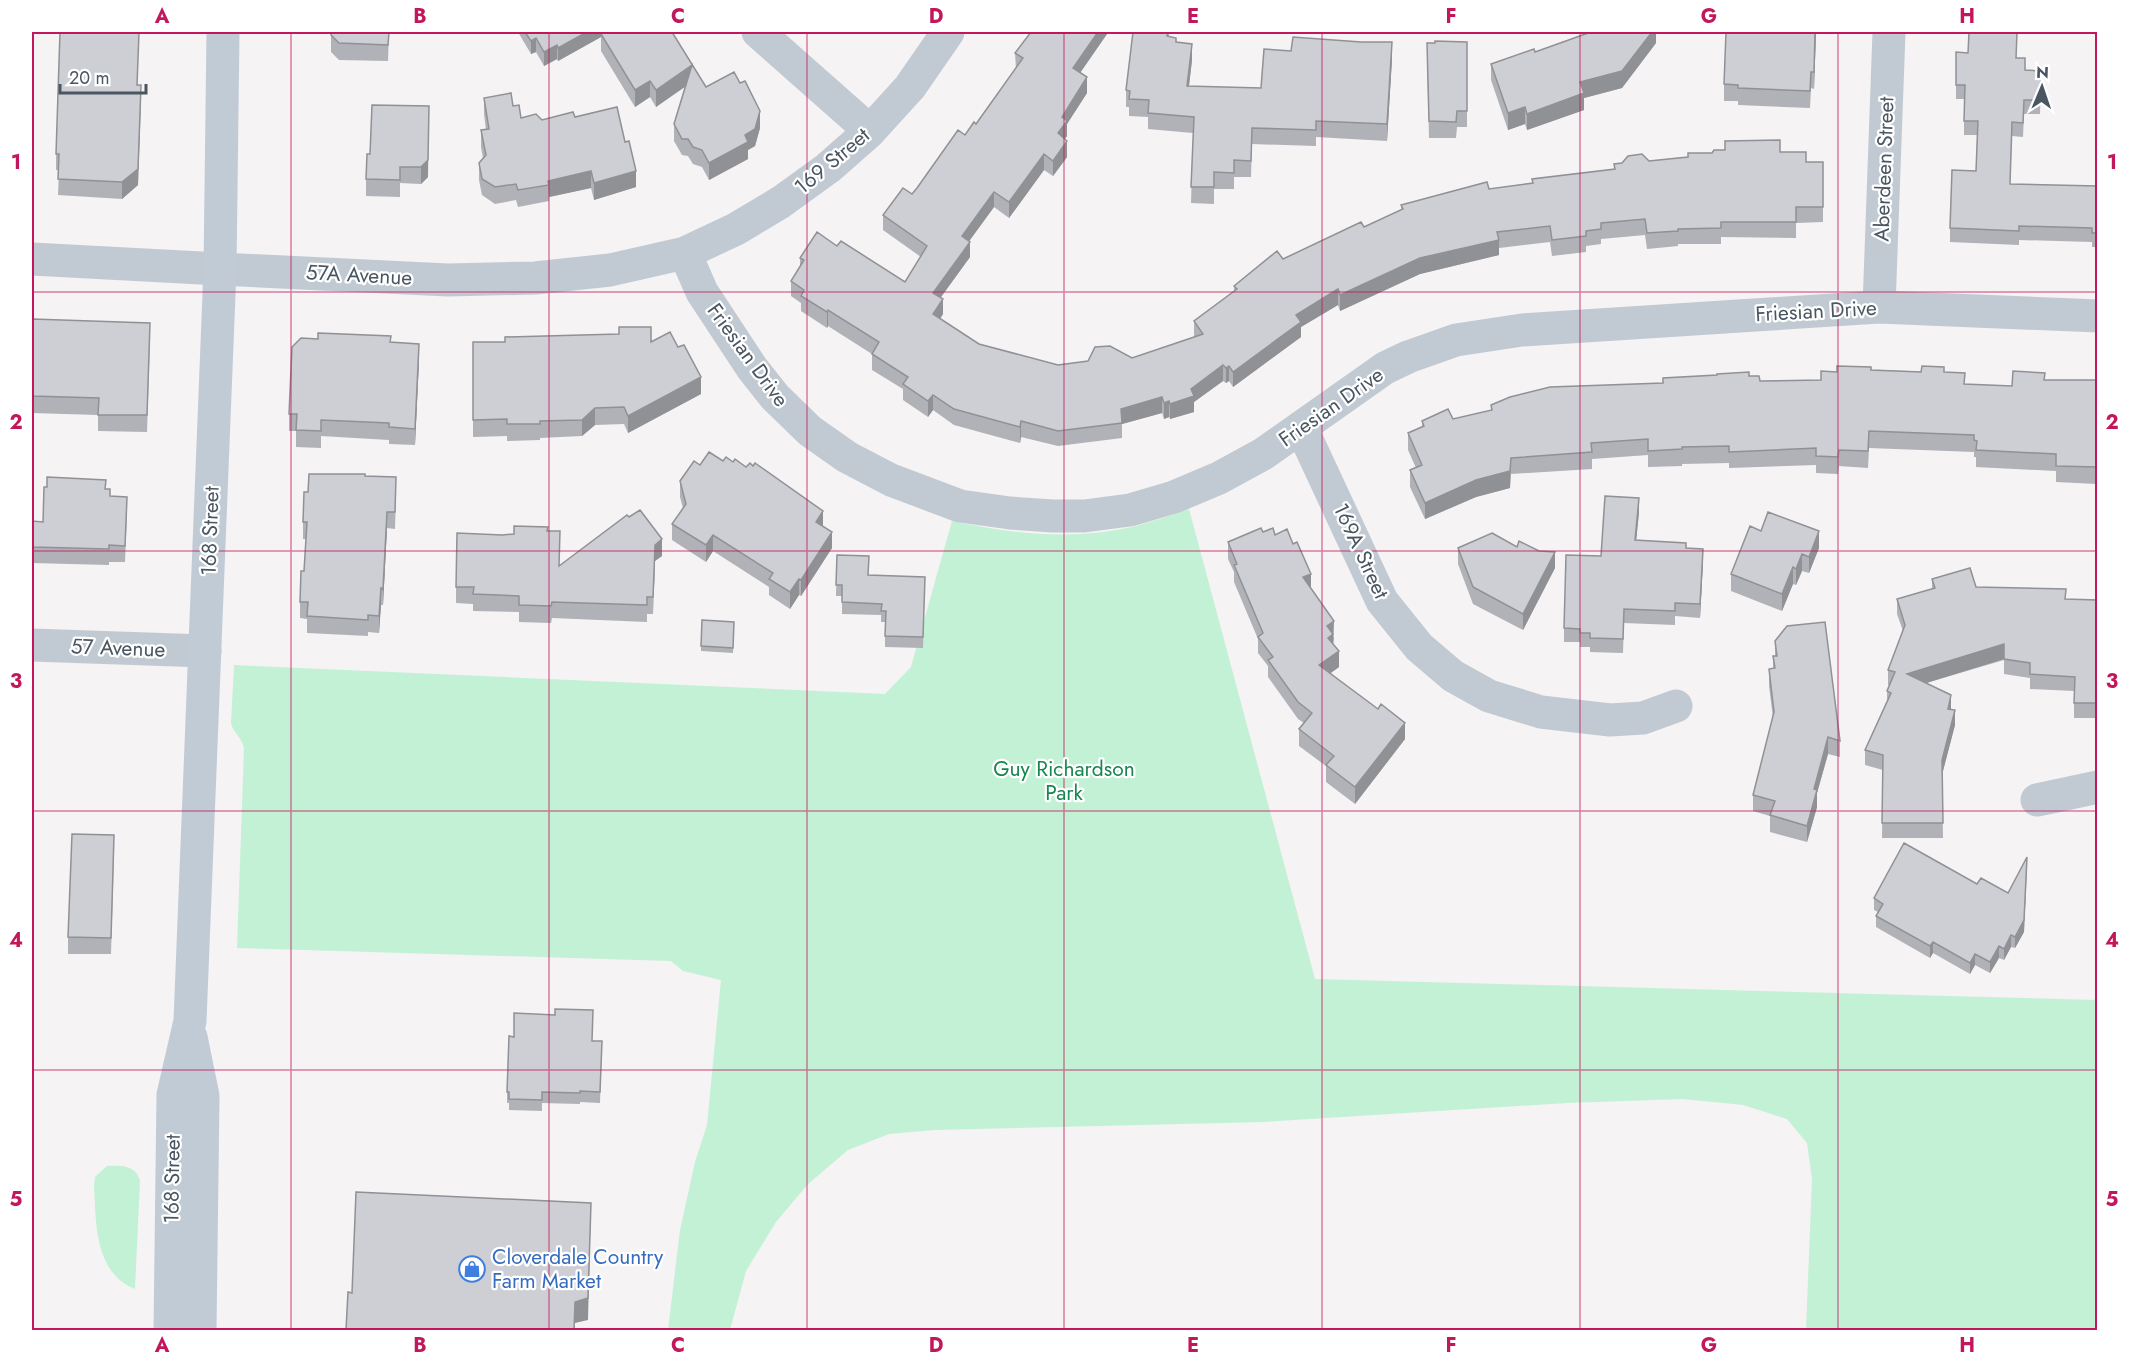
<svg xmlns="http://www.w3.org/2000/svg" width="2129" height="1362" font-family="Jost,sans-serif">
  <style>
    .green { fill: #c3f1d5 }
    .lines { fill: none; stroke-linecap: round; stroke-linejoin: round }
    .minor { stroke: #c1cad2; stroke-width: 33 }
    .tertiary { stroke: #c1cad2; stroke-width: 33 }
    .secondary { stroke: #c1cbd6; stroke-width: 33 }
    .wall { fill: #b0b2b7 }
    .shaded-wall { fill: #909195 }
    .building { fill: #cdcfd5; stroke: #909195; stroke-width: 1.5 }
    .grid { fill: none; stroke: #c2185b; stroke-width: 1.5; stroke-opacity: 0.55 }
    .labels { text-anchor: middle; stroke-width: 4.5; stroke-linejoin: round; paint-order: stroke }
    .street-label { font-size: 21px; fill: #4a5661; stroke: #fff }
    .park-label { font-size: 21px; fill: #17864f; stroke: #fff }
    .shop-label { font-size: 21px; fill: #366cbe; stroke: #fff; text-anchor: start }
    .neatline { fill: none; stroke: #c2185b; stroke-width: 2 }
    .grid-label { font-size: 20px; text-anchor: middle; font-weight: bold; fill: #c2185b }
  </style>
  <rect width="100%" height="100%" fill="#f5f3f3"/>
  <path class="green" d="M 1189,509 L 1315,979 L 2097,1000 L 2097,1330 L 1806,1330 L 1812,1179 L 1807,1143 L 1787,1119 L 1743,1105 L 1683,1099 L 1567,1103 L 1264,1122 L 934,1130 L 889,1134 L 848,1150 L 808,1184 L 776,1222 L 746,1271 L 730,1330 L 668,1330 L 680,1230 L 695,1162 L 707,1125 L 721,980 L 683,971 L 671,961 L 237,948 L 244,749 C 243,738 233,733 231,723 L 234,665 L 885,694 L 911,667 L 952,521 C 1012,534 1075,541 1136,526 C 1154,521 1171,515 1189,509 Z
    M 107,1166 C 122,1165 135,1165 140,1180 L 135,1289 C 94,1273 96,1221 94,1185 L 95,1177 Z"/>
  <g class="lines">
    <path class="minor" d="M 758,32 L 870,131
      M 685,253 L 702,292 L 752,368 L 775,397 L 810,431 L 847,457 L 891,480 L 960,506 L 1010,513 L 1053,516 L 1084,516 L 1130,510 L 1174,497 L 1219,478 L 1263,454 L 1385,368 L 1408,357 L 1456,340 L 1522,330 L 1879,307 L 2098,316
      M 220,269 L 448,280 L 535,278 L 610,270 L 685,253 L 736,229 L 781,202 L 828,168 L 870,131 L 910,87 L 948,32
      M 1879,307 L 1889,32
      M 1301,427 L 1382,601 L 1419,647 L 1453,676 L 1489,696 L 1541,712 L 1610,720 L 1643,718 L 1676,706
      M 32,645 L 205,651
      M 2037,800 L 2098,787"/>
    <path class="tertiary" d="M 32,259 L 220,269"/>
    <path class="secondary" d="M 191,1037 L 203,1096 L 200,1330
      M 170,1330 L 173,1095 L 190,1021 L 220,269 L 223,32"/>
  </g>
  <path class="wall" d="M 331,32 L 389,32 L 388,61 L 339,60 L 331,52 Z
    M 518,32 L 672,32 L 706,87 L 760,128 L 755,146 L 748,150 L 748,159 L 709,180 L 702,167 L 693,164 L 688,156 L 682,155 L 674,141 L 674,124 L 685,86 L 656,107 L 650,97 L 635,107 L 601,51 L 601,37 L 558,61 L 557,59 L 544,66 L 536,52 L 531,54 Z
    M 1107,32 L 1107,34 L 1080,73 L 1087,93 L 1067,124 L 1067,136 L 1065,139 L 1067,157 L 1053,176 L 1044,170 L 1009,218 L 994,207 L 969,241 L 970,257 L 941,297 L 943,314 L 940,319 L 979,344 L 1058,365 L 1132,358 L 1194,337 L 1194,321 L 1234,291 L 1234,286 L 1283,259 L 1364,227 L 1401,210 L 1401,205 L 1489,189 L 1532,183 L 1614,169 L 1649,161 L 1780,152 L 1806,162 L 1823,162 L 1823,222 L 1796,223 L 1796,238 L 1721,237 L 1721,244 L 1678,244 L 1678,246 L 1647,249 L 1645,235 L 1601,239 L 1601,244 L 1586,246 L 1586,252 L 1552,256 L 1550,242 L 1499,248 L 1499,255 L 1420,274 L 1340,311 L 1338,305 L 1301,327 L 1301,337 L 1233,387 L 1229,381 L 1226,383 L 1223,381 L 1194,402 L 1194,412 L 1170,419 L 1169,417 L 1164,419 L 1162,413 L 1122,424 L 1122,438 L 1058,446 L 1021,437 L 1020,443 L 954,425 L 933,410 L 928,417 L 903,400 L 903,389 L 872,370 L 872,354 L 828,326 L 827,328 L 801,311 L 801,303 L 791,296 L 791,281 L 800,267 L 800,258 L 837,246 L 905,282 L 921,257 L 883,230 L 883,215 L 912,194 L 965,135 L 976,124 L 1016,69 L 1015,53 Z
    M 1169,32 L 1169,37 L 1176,42 L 1192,60 L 1189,86 L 1261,88 L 1392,59 L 1387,141 L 1316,137 L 1316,146 L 1252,144 L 1251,177 L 1234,177 L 1234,189 L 1214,189 L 1214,204 L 1191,203 L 1193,133 L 1148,129 L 1148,117 L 1129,116 L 1129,107 L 1126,107 L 1126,90 Z
    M 1589,32 L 1656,32 L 1656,43 L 1622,88 L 1584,98 L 1584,110 L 1527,130 L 1525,124 L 1508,130 L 1491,80 L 1491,64 L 1535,52 Z
    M 1816,32 L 1814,89 L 1811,88 L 1810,108 L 1738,105 L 1738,101 L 1724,101 L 1724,84 Z
    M 1969,32 L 2017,32 L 2016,58 L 2025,70 L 2041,71 L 2040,114 L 2024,114 L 2023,137 L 2012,136 L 2010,184 L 2097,186 L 2097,247 L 2092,247 L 2092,242 L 2019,240 L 2019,245 L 1950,242 L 1950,228 L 1976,171 L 1977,135 L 1964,135 L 1964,99 L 1956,99 L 1956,52 L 1968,53 Z
    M 1467,42 L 1467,127 L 1457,127 L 1456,138 L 1429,138 L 1427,60 L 1435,43 Z
    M 138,85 L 141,102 L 138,185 L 122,199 L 58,195 L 59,170 L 56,170 L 56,154 Z
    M 484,98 L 513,106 L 521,118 L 542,120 L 575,117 L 636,187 L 594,200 L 591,188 L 549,197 L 549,201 L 518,207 L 516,200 L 495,204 L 482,195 L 479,180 L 479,163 L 483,158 L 481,147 L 481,130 L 486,130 L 484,114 Z
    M 372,105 L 428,177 L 421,184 L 400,183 L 400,197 L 366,196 L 366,179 L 370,154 Z
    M 32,319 L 150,340 L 147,432 L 98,431 L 98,415 L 32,413 Z
    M 391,342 L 419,360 L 415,445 L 389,444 L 389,440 L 321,436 L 321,448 L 296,447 L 296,431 L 289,431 L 289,414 Z
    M 473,342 L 651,342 L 701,394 L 628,433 L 624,424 L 595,425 L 582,436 L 540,438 L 540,440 L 507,441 L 507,436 L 473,437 Z
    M 1871,370 L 1944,372 L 1965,384 L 2012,386 L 2045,380 L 2097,380 L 2097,484 L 2056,482 L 2056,471 L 1976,467 L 1976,457 L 1974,457 L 1974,452 L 1869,448 L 1868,468 L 1839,466 L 1838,474 L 1816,473 L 1816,465 L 1729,468 L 1729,463 L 1682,464 L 1682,466 L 1648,467 L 1648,455 L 1592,459 L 1592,469 L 1511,474 L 1510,488 L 1476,497 L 1425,519 L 1410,487 L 1410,470 L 1416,468 L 1408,450 L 1408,433 L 1422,427 L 1422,421 L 1453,419 L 1491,411 L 1491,405 L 1663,383 L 1749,376 L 1760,381 L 1821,380 L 1837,372 Z
    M 723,461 L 823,526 L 832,548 L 801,596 L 799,595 L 790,609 L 769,595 L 769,587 L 713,551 L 706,562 L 672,540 L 672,524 L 683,508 L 680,497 L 680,481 L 700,465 Z
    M 365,476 L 396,494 L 395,529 L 387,528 L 383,605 L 381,605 L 379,633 L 368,632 L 368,636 L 307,633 L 307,619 L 300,618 L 300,602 L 304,571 L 306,539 L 303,539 L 303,522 Z
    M 106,489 L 110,496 L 127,514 L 125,562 L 109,562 L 109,565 L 32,563 L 32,521 L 43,522 Z
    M 1639,512 L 1636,540 L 1686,548 L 1703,562 L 1700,618 L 1675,616 L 1675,625 L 1624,623 L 1623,653 L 1590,652 L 1590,647 L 1580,647 L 1580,642 L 1564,642 L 1564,628 L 1601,556 Z
    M 547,531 L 559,565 L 662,556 L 655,561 L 653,614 L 647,614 L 647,622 L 552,618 L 551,623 L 519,622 L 519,612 L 473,611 L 473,604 L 456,603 L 456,587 L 502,535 Z
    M 1761,531 L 1819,548 L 1809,573 L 1802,571 L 1796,585 L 1793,584 L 1782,611 L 1731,591 L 1731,574 Z
    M 1263,532 L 1275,535 L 1311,589 L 1334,638 L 1333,644 L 1339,667 L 1331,673 L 1405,739 L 1355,804 L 1326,782 L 1326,766 L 1299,746 L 1299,729 L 1304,723 L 1298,719 L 1268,677 L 1268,666 L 1258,653 L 1258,639 L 1234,582 L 1234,572 L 1228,559 L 1228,542 Z
    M 1517,547 L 1555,568 L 1523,630 L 1473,604 L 1458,564 L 1458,548 Z
    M 837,555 L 869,575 L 925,577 L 923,648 L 885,647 L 885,622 L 881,622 L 881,615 L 842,614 L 842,596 L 836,596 Z
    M 1932,579 L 1976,587 L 2066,599 L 2097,600 L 2097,718 L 2074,718 L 2074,691 L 2030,689 L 2030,678 L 2004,674 L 2004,660 L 1926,683 L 1951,710 L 1955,725 L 1942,774 L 1943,838 L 1882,838 L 1883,770 L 1865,765 L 1865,750 L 1887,701 L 1887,691 L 1890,685 L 1888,685 L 1888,670 L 1903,631 L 1897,614 L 1897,599 L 1932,589 Z
    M 734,622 L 733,653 L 701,651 L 701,646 Z
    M 1775,641 L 1840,741 L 1840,757 L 1828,754 L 1817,793 L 1817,807 L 1807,842 L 1770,832 L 1770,816 L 1753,811 L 1753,795 L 1773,718 L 1769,686 L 1769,669 L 1773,669 L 1773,656 L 1775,656 Z
    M 114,852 L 111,954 L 68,954 L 68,937 Z
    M 2027,868 L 2024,932 L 2015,948 L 2011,947 L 2004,960 L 1999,958 L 1990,973 L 1975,965 L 1970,974 L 1933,953 L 1930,958 L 1876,927 L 1876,916 L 1878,912 L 1874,910 L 1874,898 L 1977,884 L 2008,893 Z
    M 592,1041 L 602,1041 L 600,1103 L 580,1102 L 580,1104 L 542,1103 L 542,1111 L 509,1110 L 509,1103 L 507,1103 L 507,1092 Z"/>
  <path class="shaded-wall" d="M 587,32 L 610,32 L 601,34 L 601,37 L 558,61 L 558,48 Z
    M 1098,32 L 1107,32 L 1107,34 L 1073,83 L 1073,68 Z
    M 1652,32 L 1656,32 L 1656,43 L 1622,88 L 1584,98 L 1584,110 L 1527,130 L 1527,114 L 1580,82 Z
    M 1815,32 L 1816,32 L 1814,89 L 1814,72 Z
    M 536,38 L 536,52 L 531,54 L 531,41 Z
    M 1392,42 L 1392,59 L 1387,141 L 1387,124 Z
    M 1192,44 L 1192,60 L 1187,102 L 1187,86 Z
    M 557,45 L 557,59 L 544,66 L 544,52 Z
    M 692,65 L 692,82 L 656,107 L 656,90 Z
    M 1087,77 L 1087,93 L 1067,124 L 1067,136 L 1058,149 L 1058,133 L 1062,117 Z
    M 650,81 L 650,97 L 635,107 L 635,90 Z
    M 141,85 L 138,185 L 122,199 L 122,182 Z
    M 429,106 L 428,177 L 421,184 L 421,167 Z
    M 1525,107 L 1525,124 L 1508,130 L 1508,113 Z
    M 760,111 L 760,128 L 755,146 L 748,150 L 748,159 L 709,180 L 709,163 L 745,135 Z
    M 1067,141 L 1067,157 L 1053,176 L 1053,161 Z
    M 1044,154 L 1044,170 L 1009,218 L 1009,202 Z
    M 591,171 L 591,188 L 549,197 L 548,181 Z
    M 636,171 L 636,187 L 594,200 L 594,183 Z
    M 994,192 L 994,207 L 962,251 L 962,236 Z
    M 1499,240 L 1499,255 L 1420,274 L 1340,311 L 1340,295 L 1420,258 Z
    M 970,242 L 970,257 L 933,308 L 933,293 Z
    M 1338,289 L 1338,305 L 1301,327 L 1301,337 L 1233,387 L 1233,372 L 1296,315 Z
    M 943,299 L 943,314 L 933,330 L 933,314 Z
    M 828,310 L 828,326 L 827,328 L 827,312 Z
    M 419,344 L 419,360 L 415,445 L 415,429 Z
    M 1223,365 L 1223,381 L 1194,402 L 1194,412 L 1170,419 L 1170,404 Z
    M 1229,366 L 1229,381 L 1226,383 L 1226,368 Z
    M 701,377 L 701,394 L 628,433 L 628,416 Z
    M 933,395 L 933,410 L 928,417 L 928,401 Z
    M 1162,397 L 1162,413 L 1122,424 L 1121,409 Z
    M 1169,401 L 1169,417 L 1164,419 L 1164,403 Z
    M 595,408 L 595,425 L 582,436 L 582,420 Z
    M 1021,421 L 1021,437 L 1020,443 L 1020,427 Z
    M 1511,458 L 1510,488 L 1476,497 L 1425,519 L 1425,503 Z
    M 1639,498 L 1639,512 L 1635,554 L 1635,540 Z
    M 823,511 L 823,528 L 816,522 Z
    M 387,512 L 387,528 L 383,605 L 383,589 Z
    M 1819,531 L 1819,548 L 1809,573 L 1809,557 Z
    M 832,532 L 832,548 L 801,596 L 801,580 Z
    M 713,535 L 713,551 L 706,562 L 706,545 Z
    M 662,539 L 662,556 L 655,561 L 653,614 L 655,545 Z
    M 1703,549 L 1703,562 L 1700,618 L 1700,604 Z
    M 1555,552 L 1555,568 L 1523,630 L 1523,614 Z
    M 1802,554 L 1802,571 L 1796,585 L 1796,569 Z
    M 1793,567 L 1793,584 L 1782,611 L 1782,594 Z
    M 1311,574 L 1311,590 L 1303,577 Z
    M 799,579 L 799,595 L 790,609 L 790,592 Z
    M 381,588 L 381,605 L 379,633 L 379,616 Z
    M 1334,621 L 1333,651 L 1328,654 L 1327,626 Z
    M 2004,644 L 2004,659 L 1907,689 L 1907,674 Z
    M 1339,651 L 1339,667 L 1319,681 L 1319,665 Z
    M 1951,695 L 1951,710 L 1948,709 Z
    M 1955,710 L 1955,725 L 1942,775 L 1942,760 Z
    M 1405,723 L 1405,739 L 1355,804 L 1355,787 Z
    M 1828,737 L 1828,754 L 1817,793 L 1817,807 L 1807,842 L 1807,826 L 1814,789 Z
    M 2027,857 L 2024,932 L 2015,948 L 2015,937 Z
    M 2011,935 L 2011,947 L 2004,960 L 2004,949 Z
    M 1933,942 L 1933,953 L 1930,958 L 1930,946 Z
    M 1999,946 L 1999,958 L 1990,973 L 1990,962 Z
    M 1975,954 L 1975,965 L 1970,974 L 1970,963 Z
    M 591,1203 L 588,1320 L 575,1323 L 575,1330 L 574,1330 L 575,1302 Z"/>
  <path class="building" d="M 60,32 L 139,32 L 137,85 L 141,85 L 138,169 L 122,182 L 58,179 L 59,154 L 56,154 Z
    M 331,32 L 389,32 L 388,45 L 339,43 L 331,35 Z
    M 525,32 L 587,32 L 558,48 L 557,45 L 544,52 L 536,38 L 531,41 Z
    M 605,32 L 672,32 L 706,87 L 734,72 L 740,83 L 745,81 L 760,111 L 755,129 L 745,135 L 748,142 L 709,163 L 702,150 L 693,147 L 688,139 L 682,139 L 674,124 L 692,65 L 656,90 L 650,81 L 635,90 L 601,34 Z
    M 1031,32 L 1098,32 L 1073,68 L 1087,77 L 1062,117 L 1067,121 L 1058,133 L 1067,141 L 1053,161 L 1044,154 L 1009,202 L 994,192 L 962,236 L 970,242 L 933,293 L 943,299 L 933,314 L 979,344 L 1058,365 L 1088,361 L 1095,347 L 1110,346 L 1132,358 L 1203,334 L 1194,321 L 1237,289 L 1234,286 L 1277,251 L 1283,259 L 1361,222 L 1364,227 L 1403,209 L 1401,205 L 1487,182 L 1489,189 L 1533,183 L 1532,179 L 1615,169 L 1614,164 L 1622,163 L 1628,156 L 1642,154 L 1649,161 L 1688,157 L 1688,153 L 1712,153 L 1714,150 L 1725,150 L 1725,141 L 1780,140 L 1780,152 L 1806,152 L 1806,162 L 1823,162 L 1823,207 L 1796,207 L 1796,222 L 1721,222 L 1721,228 L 1678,229 L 1678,231 L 1647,233 L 1645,219 L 1601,223 L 1601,229 L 1586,231 L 1586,236 L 1552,240 L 1550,226 L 1497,232 L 1499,240 L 1420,258 L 1340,295 L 1338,289 L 1296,315 L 1301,322 L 1233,372 L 1229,366 L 1226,368 L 1223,365 L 1191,389 L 1194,396 L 1170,404 L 1169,401 L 1164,403 L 1162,397 L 1121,409 L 1122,423 L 1058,431 L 1021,421 L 1020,427 L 954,409 L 933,395 L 928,401 L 903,384 L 908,377 L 872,354 L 879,342 L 828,310 L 827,312 L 801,296 L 804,290 L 791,281 L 804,260 L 800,258 L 817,232 L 837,246 L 841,241 L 905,282 L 927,246 L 883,215 L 903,188 L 912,194 L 917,188 L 958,130 L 965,135 L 974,122 L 976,124 L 1023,58 L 1015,53 Z
    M 1133,32 L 1168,32 L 1167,36 L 1176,38 L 1176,42 L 1192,44 L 1187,86 L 1261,88 L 1264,49 L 1291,51 L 1293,37 L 1361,42 L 1392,42 L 1387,124 L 1316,121 L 1316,130 L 1252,128 L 1251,161 L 1234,160 L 1234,173 L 1214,172 L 1214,187 L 1191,187 L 1194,117 L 1148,113 L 1149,100 L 1129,99 L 1130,91 L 1126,90 Z
    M 1591,32 L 1652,32 L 1622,71 L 1580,82 L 1584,93 L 1527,114 L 1525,107 L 1508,113 L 1491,64 L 1534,49 L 1535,52 Z
    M 1726,32 L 1815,32 L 1814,72 L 1811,72 L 1810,91 L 1738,88 L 1738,85 L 1724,84 Z
    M 1969,32 L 2017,32 L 2016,58 L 2025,58 L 2025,70 L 2041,71 L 2040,100 L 2024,100 L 2023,123 L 2012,122 L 2010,184 L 2097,186 L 2097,233 L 2092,233 L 2092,228 L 2019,226 L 2019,231 L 1950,228 L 1952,170 L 1976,171 L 1978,121 L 1964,121 L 1965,85 L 1956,85 L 1956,52 L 1968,53 Z
    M 1435,41 L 1467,42 L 1467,111 L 1457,111 L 1456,122 L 1429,121 L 1427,43 L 1435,43 Z
    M 511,93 L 513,106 L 519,105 L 521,118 L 536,114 L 542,120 L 573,112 L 575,117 L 617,107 L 625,142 L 629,141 L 636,171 L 594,183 L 591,171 L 548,181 L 549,185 L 518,190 L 516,184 L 495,187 L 482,179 L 479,163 L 486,155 L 481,130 L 489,129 L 484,98 Z
    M 372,105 L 429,106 L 428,160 L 421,167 L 400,167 L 400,180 L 366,179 L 367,154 L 370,154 Z
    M 32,319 L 150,323 L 147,415 L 98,415 L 99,398 L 32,396 Z
    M 619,327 L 651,327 L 651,342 L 670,332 L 678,347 L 684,345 L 701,377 L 628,416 L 624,407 L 595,408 L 582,420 L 540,421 L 540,424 L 507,424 L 507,419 L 473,420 L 473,342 L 505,342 L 505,337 L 619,334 Z
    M 318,333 L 391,336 L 390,342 L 419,344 L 415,429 L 389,427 L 389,423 L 321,420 L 321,431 L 296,430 L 297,414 L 289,414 L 292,347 L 301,338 L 318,339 Z
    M 1837,366 L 1871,367 L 1871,370 L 1921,372 L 1922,366 L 1944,367 L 1944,372 L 1965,373 L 1964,384 L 2012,386 L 2013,371 L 2045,373 L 2044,380 L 2097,380 L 2097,467 L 2056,466 L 2056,454 L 1976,450 L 1977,441 L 1974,440 L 1974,435 L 1869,431 L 1868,451 L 1839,450 L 1838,457 L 1816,456 L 1816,448 L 1729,452 L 1729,446 L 1682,447 L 1682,449 L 1648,451 L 1648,439 L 1591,443 L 1592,452 L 1511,458 L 1510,471 L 1476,480 L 1425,503 L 1410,470 L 1422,465 L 1408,433 L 1424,426 L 1422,421 L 1448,409 L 1453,419 L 1492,410 L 1491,405 L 1510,397 L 1550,387 L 1663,383 L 1663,378 L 1717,375 L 1717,374 L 1749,372 L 1749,376 L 1759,376 L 1760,381 L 1821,380 L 1821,371 L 1837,372 Z
    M 709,452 L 723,461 L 726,457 L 733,462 L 735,459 L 746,467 L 750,463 L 753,466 L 755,463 L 823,511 L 816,522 L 832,532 L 801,580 L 799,579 L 790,592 L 769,579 L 773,573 L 713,535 L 706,545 L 672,524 L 686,504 L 680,481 L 694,461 L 700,465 Z
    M 309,474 L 365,474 L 365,476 L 396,477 L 395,512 L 387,512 L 383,589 L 381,588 L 379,616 L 368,615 L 368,620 L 307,616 L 308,602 L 300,602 L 301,571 L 304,571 L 307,522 L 303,522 L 304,492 L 308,492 Z
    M 47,477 L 106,480 L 105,489 L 110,489 L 110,496 L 127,497 L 125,546 L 109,545 L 109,549 L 32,547 L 32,521 L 43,522 L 44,487 L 47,487 Z
    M 1605,496 L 1639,498 L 1635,540 L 1686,543 L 1686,548 L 1703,549 L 1700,604 L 1675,603 L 1675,611 L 1624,609 L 1623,639 L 1590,638 L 1590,633 L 1580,633 L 1580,629 L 1564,628 L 1566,555 L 1601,556 Z
    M 640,510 L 662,539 L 655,545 L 653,597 L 647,597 L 647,605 L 552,602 L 551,606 L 519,605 L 519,596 L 473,594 L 474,587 L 456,587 L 457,533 L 502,535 L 514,534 L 514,526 L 548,527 L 547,531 L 560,531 L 559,566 L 627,515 L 629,517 Z
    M 1768,512 L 1819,531 L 1809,557 L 1802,554 L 1796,569 L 1793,567 L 1782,594 L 1731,574 L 1750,526 L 1761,531 Z
    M 1261,528 L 1263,532 L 1273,528 L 1275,535 L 1287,529 L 1293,544 L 1297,542 L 1311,574 L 1303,577 L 1334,621 L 1327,626 L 1333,634 L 1328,638 L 1339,651 L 1319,665 L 1378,709 L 1381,704 L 1405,723 L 1355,787 L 1326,765 L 1334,756 L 1299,729 L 1312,713 L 1298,702 L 1268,660 L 1273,657 L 1258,637 L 1263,633 L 1234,565 L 1237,564 L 1228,542 Z
    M 1492,533 L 1517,547 L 1519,541 L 1539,551 L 1555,552 L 1523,614 L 1473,587 L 1458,548 Z
    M 837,555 L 869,556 L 868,575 L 925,577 L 923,637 L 885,636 L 886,611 L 881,611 L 882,604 L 842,602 L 842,585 L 836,585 Z
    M 1970,568 L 1976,587 L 2066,589 L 2065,599 L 2097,600 L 2097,703 L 2074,703 L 2075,677 L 2030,674 L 2030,663 L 2004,659 L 2004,644 L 1907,674 L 1951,695 L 1948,709 L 1955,710 L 1942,760 L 1943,823 L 1882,823 L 1883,755 L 1865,750 L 1891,693 L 1887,691 L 1895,672 L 1888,670 L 1905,625 L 1897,599 L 1935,588 L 1932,579 Z
    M 702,620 L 734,622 L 733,648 L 701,646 Z
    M 1825,622 L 1840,741 L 1828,737 L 1814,789 L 1817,790 L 1807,826 L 1770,815 L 1775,801 L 1753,795 L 1774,712 L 1769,669 L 1775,668 L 1773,656 L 1777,656 L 1775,641 L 1787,626 Z
    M 72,834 L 114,835 L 111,938 L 68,937 Z
    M 1904,843 L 1977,884 L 1981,878 L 2008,893 L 2027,857 L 2024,920 L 2015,937 L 2011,935 L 2004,949 L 1999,946 L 1990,962 L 1975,954 L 1970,963 L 1933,942 L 1930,946 L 1876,916 L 1883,904 L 1874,898 Z
    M 555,1009 L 593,1010 L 592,1041 L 602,1041 L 600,1092 L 580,1091 L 580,1093 L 542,1092 L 542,1100 L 509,1099 L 509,1092 L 507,1092 L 509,1036 L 514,1037 L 514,1013 L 555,1015 Z
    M 356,1192 L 591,1203 L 588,1298 L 575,1302 L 574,1330 L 346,1330 L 348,1292 L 352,1293 Z"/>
  <path class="grid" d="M 291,32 L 291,1330M 549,32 L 549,1330M 807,32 L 807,1330M 1064,32 L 1064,1330M 1322,32 L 1322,1330M 1580,32 L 1580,1330M 1838,32 L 1838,1330M 32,292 L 2098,292M 32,551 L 2098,551M 32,811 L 2098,811M 32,1070 L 2098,1070"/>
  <defs>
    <g id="shop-ring" transform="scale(1.35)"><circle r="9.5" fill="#fff" stroke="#3f7fe0" stroke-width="1.5"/><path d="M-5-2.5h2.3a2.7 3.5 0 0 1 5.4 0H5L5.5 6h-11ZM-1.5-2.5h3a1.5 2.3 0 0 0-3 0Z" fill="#3f7fe0"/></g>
  </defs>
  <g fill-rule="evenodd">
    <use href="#shop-ring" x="472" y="1269"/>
  </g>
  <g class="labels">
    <g class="street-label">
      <text transform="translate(832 161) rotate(-40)" y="7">169 Street</text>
      <text transform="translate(1884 169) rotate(-88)" y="7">Aberdeen Street</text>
      <text transform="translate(359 275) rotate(3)" y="7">57A Avenue</text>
      <text transform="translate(1816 311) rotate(-3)" y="7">Friesian Drive</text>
      <text transform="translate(748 355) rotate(54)" y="7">Friesian Drive</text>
      <text transform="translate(1331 407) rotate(-35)" y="7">Friesian Drive</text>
      <text transform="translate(210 531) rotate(-88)" y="7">168 Street</text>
      <text transform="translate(1361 551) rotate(65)" y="7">169A Street</text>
      <text transform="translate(118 648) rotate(2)" y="7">57 Avenue</text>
      <text transform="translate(172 1179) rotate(-89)" y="7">168 Street</text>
    </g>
    <g class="park-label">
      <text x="1064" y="776">Guy Richardson<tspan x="1064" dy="24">Park</tspan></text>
    </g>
    <g class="shop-label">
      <text x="492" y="1264">Cloverdale Country<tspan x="492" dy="24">Farm Market</tspan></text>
    </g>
  </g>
  <rect width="2129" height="1362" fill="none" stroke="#ffffff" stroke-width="66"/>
  <g transform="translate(2042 87) rotate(2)" stroke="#ffffff" stroke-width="4.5" paint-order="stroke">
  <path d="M0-4.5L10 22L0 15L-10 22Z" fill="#4a5661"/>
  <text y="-9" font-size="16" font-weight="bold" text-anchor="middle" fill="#4a5661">N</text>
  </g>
  <path d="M60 84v9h86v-9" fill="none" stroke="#4a5661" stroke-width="3"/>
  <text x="69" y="84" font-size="18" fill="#4a5661" stroke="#ffffff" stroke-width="4.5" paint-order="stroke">20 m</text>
  <rect x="33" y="33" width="2063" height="1296" class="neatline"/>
  <g class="grid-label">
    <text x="162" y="23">A</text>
    <text x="420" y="23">B</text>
    <text x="678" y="23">C</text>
    <text x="936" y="23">D</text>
    <text x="1193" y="23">E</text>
    <text x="1451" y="23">F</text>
    <text x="1709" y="23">G</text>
    <text x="1967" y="23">H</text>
    <text x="16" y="169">1</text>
    <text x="2112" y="169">1</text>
    <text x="16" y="429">2</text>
    <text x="2112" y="429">2</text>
    <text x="16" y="688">3</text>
    <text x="2112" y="688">3</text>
    <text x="16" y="947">4</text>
    <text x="2112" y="947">4</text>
    <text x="16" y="1206">5</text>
    <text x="2112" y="1206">5</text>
    <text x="162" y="1352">A</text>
    <text x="420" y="1352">B</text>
    <text x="678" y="1352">C</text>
    <text x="936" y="1352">D</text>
    <text x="1193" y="1352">E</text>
    <text x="1451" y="1352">F</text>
    <text x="1709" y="1352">G</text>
    <text x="1967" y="1352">H</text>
  </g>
</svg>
